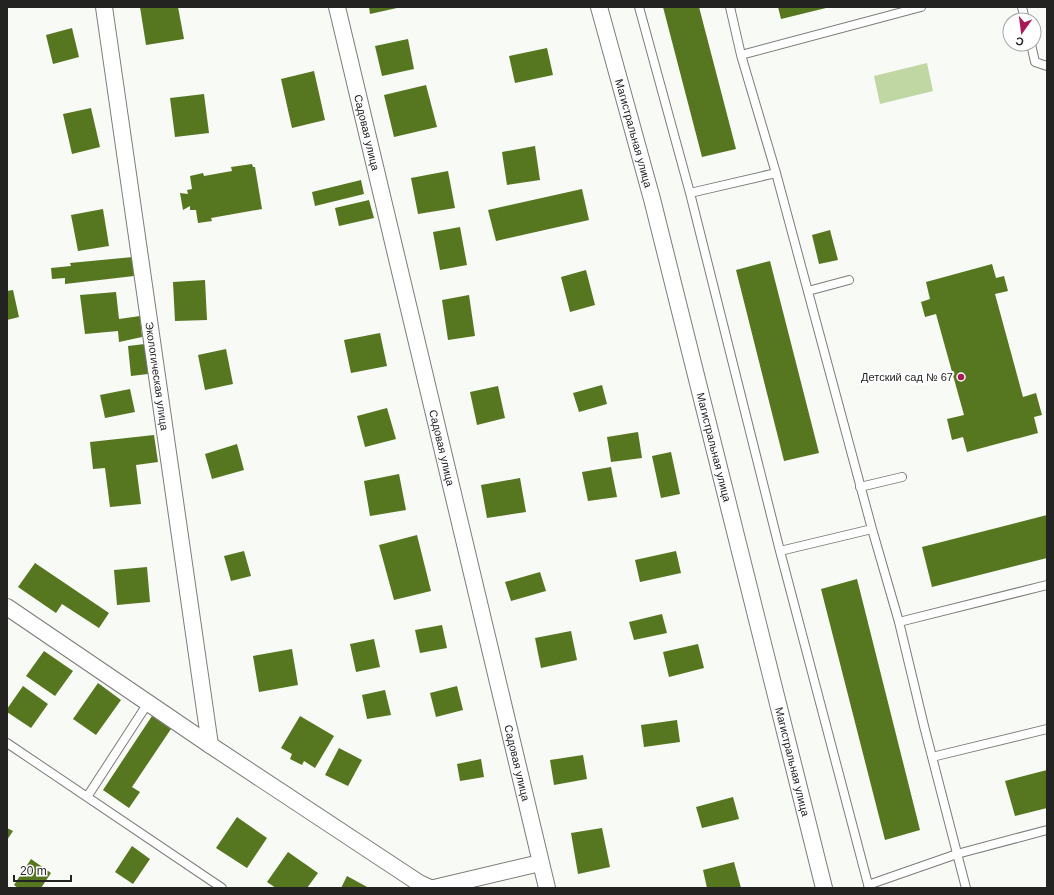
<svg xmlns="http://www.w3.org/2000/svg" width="1054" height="895" font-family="Arial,sans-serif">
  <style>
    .green { fill: #c0d7a3 }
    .building { fill: #56761f }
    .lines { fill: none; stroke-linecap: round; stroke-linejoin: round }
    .service-casing { stroke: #7c7d7a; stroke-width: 10 }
    .minor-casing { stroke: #7c7d7a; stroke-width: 18 }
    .service { stroke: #fff; stroke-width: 8 }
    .minor { stroke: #fff; stroke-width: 16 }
    .poi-dot { fill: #a91955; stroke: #fff; stroke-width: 1.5 }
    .labels { text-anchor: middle; stroke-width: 4; stroke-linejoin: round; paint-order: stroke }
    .street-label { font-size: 11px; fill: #232422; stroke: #fff }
    .poi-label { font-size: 11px; fill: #232422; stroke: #fff; text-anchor: end }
  </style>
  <rect width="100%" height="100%" fill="#f8faf6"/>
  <path class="green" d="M 927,63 L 933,91 L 880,104 L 874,76 Z"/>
  <path class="building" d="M 140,7 L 178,7 L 184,39 L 146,45 Z
    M 369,7 L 397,7 L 397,8 L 370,14 Z
    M 663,7 L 699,7 L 736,149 L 702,157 Z
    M 778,7 L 826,7 L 826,8 L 781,19 Z
    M 72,28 L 79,57 L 53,64 L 46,35 Z
    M 408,39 L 414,69 L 382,76 L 375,46 Z
    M 547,48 L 553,75 L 515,83 L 509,56 Z
    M 314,71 L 325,120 L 292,128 L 281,79 Z
    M 426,85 L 437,127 L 394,137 L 384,95 Z
    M 204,94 L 209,133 L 175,137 L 170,98 Z
    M 91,108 L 100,147 L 72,154 L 63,114 Z
    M 535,146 L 540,180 L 507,185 L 502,152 Z
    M 252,164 L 253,167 L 255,167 L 262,209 L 211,218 L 212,221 L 198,223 L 196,210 L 190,210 L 190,206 L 183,210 L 180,193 L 188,194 L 187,190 L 192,189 L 190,176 L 203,173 L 204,176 L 232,171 L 231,167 Z
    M 448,171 L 455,208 L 418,214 L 411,178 Z
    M 361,180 L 364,194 L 315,206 L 312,192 Z
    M 582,189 L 589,220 L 496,241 L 488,210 Z
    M 369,200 L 374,218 L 339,226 L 335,208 Z
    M 103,209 L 109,246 L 78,251 L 71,215 Z
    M 460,227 L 467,265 L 440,270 L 433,232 Z
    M 830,230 L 838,260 L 819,264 L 812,235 Z
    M 133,257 L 134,276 L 65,284 L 65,278 L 52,279 L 51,268 L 71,266 L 70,263 Z
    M 770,261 L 819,453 L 784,461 L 736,270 Z
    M 992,264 L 996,278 L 1004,276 L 1008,291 L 995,294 L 1023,397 L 1036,393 L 1042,415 L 1034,417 L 1038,433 L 967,452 L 963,437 L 952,440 L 947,419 L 964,415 L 936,314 L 925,317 L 921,302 L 930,299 L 926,282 Z
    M 586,270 L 595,305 L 570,312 L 561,277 Z
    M 205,280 L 207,320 L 175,321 L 173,282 Z
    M 13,290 L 19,317 L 7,320 L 7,291 Z
    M 116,292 L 119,319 L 140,316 L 142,337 L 119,342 L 118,331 L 85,334 L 80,295 Z
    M 469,295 L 475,336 L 448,340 L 442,300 Z
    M 380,333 L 387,366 L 351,373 L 344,340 Z
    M 145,344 L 148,374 L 131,376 L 128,346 Z
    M 226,349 L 233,384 L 205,390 L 198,355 Z
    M 602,385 L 607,404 L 579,412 L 573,393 Z
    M 498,386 L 505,418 L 477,425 L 470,392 Z
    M 130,389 L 135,412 L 105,418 L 100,395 Z
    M 387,408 L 396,439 L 365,447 L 357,416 Z
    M 638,432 L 642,458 L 611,462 L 607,437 Z
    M 154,435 L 158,462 L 136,465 L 141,504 L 110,507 L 105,468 L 93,469 L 90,442 Z
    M 237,444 L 244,470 L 212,479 L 205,454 Z
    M 671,452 L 680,494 L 661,498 L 652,456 Z
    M 611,467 L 617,497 L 588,501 L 582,472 Z
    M 399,474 L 406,510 L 370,516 L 364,481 Z
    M 520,478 L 526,512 L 487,518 L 481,485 Z
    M 1047,515 L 1047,558 L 932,587 L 922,547 Z
    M 417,535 L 431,591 L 394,600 L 379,545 Z
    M 244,551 L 251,576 L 231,581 L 224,556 Z
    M 676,551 L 681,573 L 640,582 L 635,560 Z
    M 35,563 L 109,613 L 99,628 L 62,604 L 56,613 L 18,587 Z
    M 147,567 L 150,602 L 117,605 L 114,570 Z
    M 540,572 L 546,591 L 511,601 L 505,582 Z
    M 857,579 L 920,830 L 885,840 L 821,589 Z
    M 662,614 L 667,633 L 634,640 L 629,622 Z
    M 442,625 L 447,648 L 420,653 L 415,630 Z
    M 571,631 L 577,660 L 541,668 L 535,638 Z
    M 374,639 L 380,667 L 356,672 L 350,644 Z
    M 698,644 L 704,668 L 669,677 L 663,652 Z
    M 292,649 L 298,685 L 259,692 L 253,656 Z
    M 44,651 L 73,671 L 55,696 L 26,676 Z
    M 98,683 L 121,700 L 96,735 L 73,719 Z
    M 23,686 L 48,704 L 31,728 L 7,712 L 7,709 Z
    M 457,686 L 463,710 L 436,717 L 430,693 Z
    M 385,690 L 391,715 L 367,719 L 362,695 Z
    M 152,716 L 171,729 L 132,787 L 140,792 L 129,808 L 103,790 Z
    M 300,716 L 334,736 L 315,768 L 304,761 L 302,765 L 290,759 L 292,754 L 281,748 Z
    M 677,720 L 680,742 L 644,747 L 641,725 Z
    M 339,748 L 362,760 L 348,786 L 325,775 Z
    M 583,755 L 587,779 L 554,785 L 550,760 Z
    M 481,759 L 484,777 L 460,781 L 457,764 Z
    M 1047,770 L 1047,808 L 1015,816 L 1005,781 Z
    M 733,797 L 739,819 L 702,828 L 696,807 Z
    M 237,817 L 267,838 L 247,868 L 216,848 Z
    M 7,828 L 13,831 L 7,840 Z
    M 602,828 L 610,867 L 578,874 L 571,833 Z
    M 132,846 L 150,859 L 133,884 L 115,872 Z
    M 288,852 L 318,873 L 307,888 L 276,888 L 267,882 Z
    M 31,859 L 51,873 L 41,888 L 18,888 L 14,885 Z
    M 734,862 L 741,888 L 707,888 L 703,870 Z
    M 347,876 L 369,888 L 341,888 Z"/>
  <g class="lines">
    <g class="service-casing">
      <path id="service" d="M 639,7 L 690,193 L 780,551 L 869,888
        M 730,7 L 741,55 L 776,173 L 872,529 L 899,622 L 924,726 L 966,888
        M 1022,7 L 1025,20
        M 1031,44 L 1035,62 L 1047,66
        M 741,55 L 921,7
        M 690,193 L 776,173
        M 808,291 L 849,280
        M 860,487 L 902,477
        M 780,551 L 872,529
        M 899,622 L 1047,585
        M 7,743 L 222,888
        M 932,757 L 1047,729
        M 87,797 L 148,703
        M 868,885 L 957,854 L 1047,830"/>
    </g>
    <g class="minor-casing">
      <g id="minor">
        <path id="s1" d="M 104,7 L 210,745"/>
        <path id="s2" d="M 337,7 L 547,888"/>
        <path id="s3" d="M 599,7 L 652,199 L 824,888"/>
        <path d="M 7,607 L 210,745 L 419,883 L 430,888"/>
        <path d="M 434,888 L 540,863"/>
      </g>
    </g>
    <use href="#service" class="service"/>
    <use href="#minor" class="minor"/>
  </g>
  <circle class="poi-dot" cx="961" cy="377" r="4"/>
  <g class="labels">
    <g class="street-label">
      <text dy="4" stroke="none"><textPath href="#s2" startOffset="129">Садовая улица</textPath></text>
      <text dy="4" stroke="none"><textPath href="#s3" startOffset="131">Магистральная улица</textPath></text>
      <text dy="4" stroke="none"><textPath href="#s1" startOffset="373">Экологическая улица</textPath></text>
      <text dy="4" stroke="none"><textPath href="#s3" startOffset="455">Магистральная улица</textPath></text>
      <text dy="4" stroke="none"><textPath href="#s2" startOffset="453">Садовая улица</textPath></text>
      <text dy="4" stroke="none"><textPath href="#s3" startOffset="779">Магистральная улица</textPath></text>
      <text dy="4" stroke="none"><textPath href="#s2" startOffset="777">Садовая улица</textPath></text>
    </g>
    <g class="poi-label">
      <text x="953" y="381">Детский сад № 67</text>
    </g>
  </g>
  <rect width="1054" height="895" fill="none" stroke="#232422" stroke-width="16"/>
  <g transform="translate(1022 32) rotate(194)"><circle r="19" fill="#ffffff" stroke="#a7a7a7"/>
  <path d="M0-3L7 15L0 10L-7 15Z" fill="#a91955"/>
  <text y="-6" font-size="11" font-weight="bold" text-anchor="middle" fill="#232422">С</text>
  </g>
  <path d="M14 875v6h57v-6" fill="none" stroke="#232422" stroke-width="2"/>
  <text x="20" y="875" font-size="12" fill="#232422" stroke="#ffffff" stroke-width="3" paint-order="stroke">20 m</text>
</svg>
